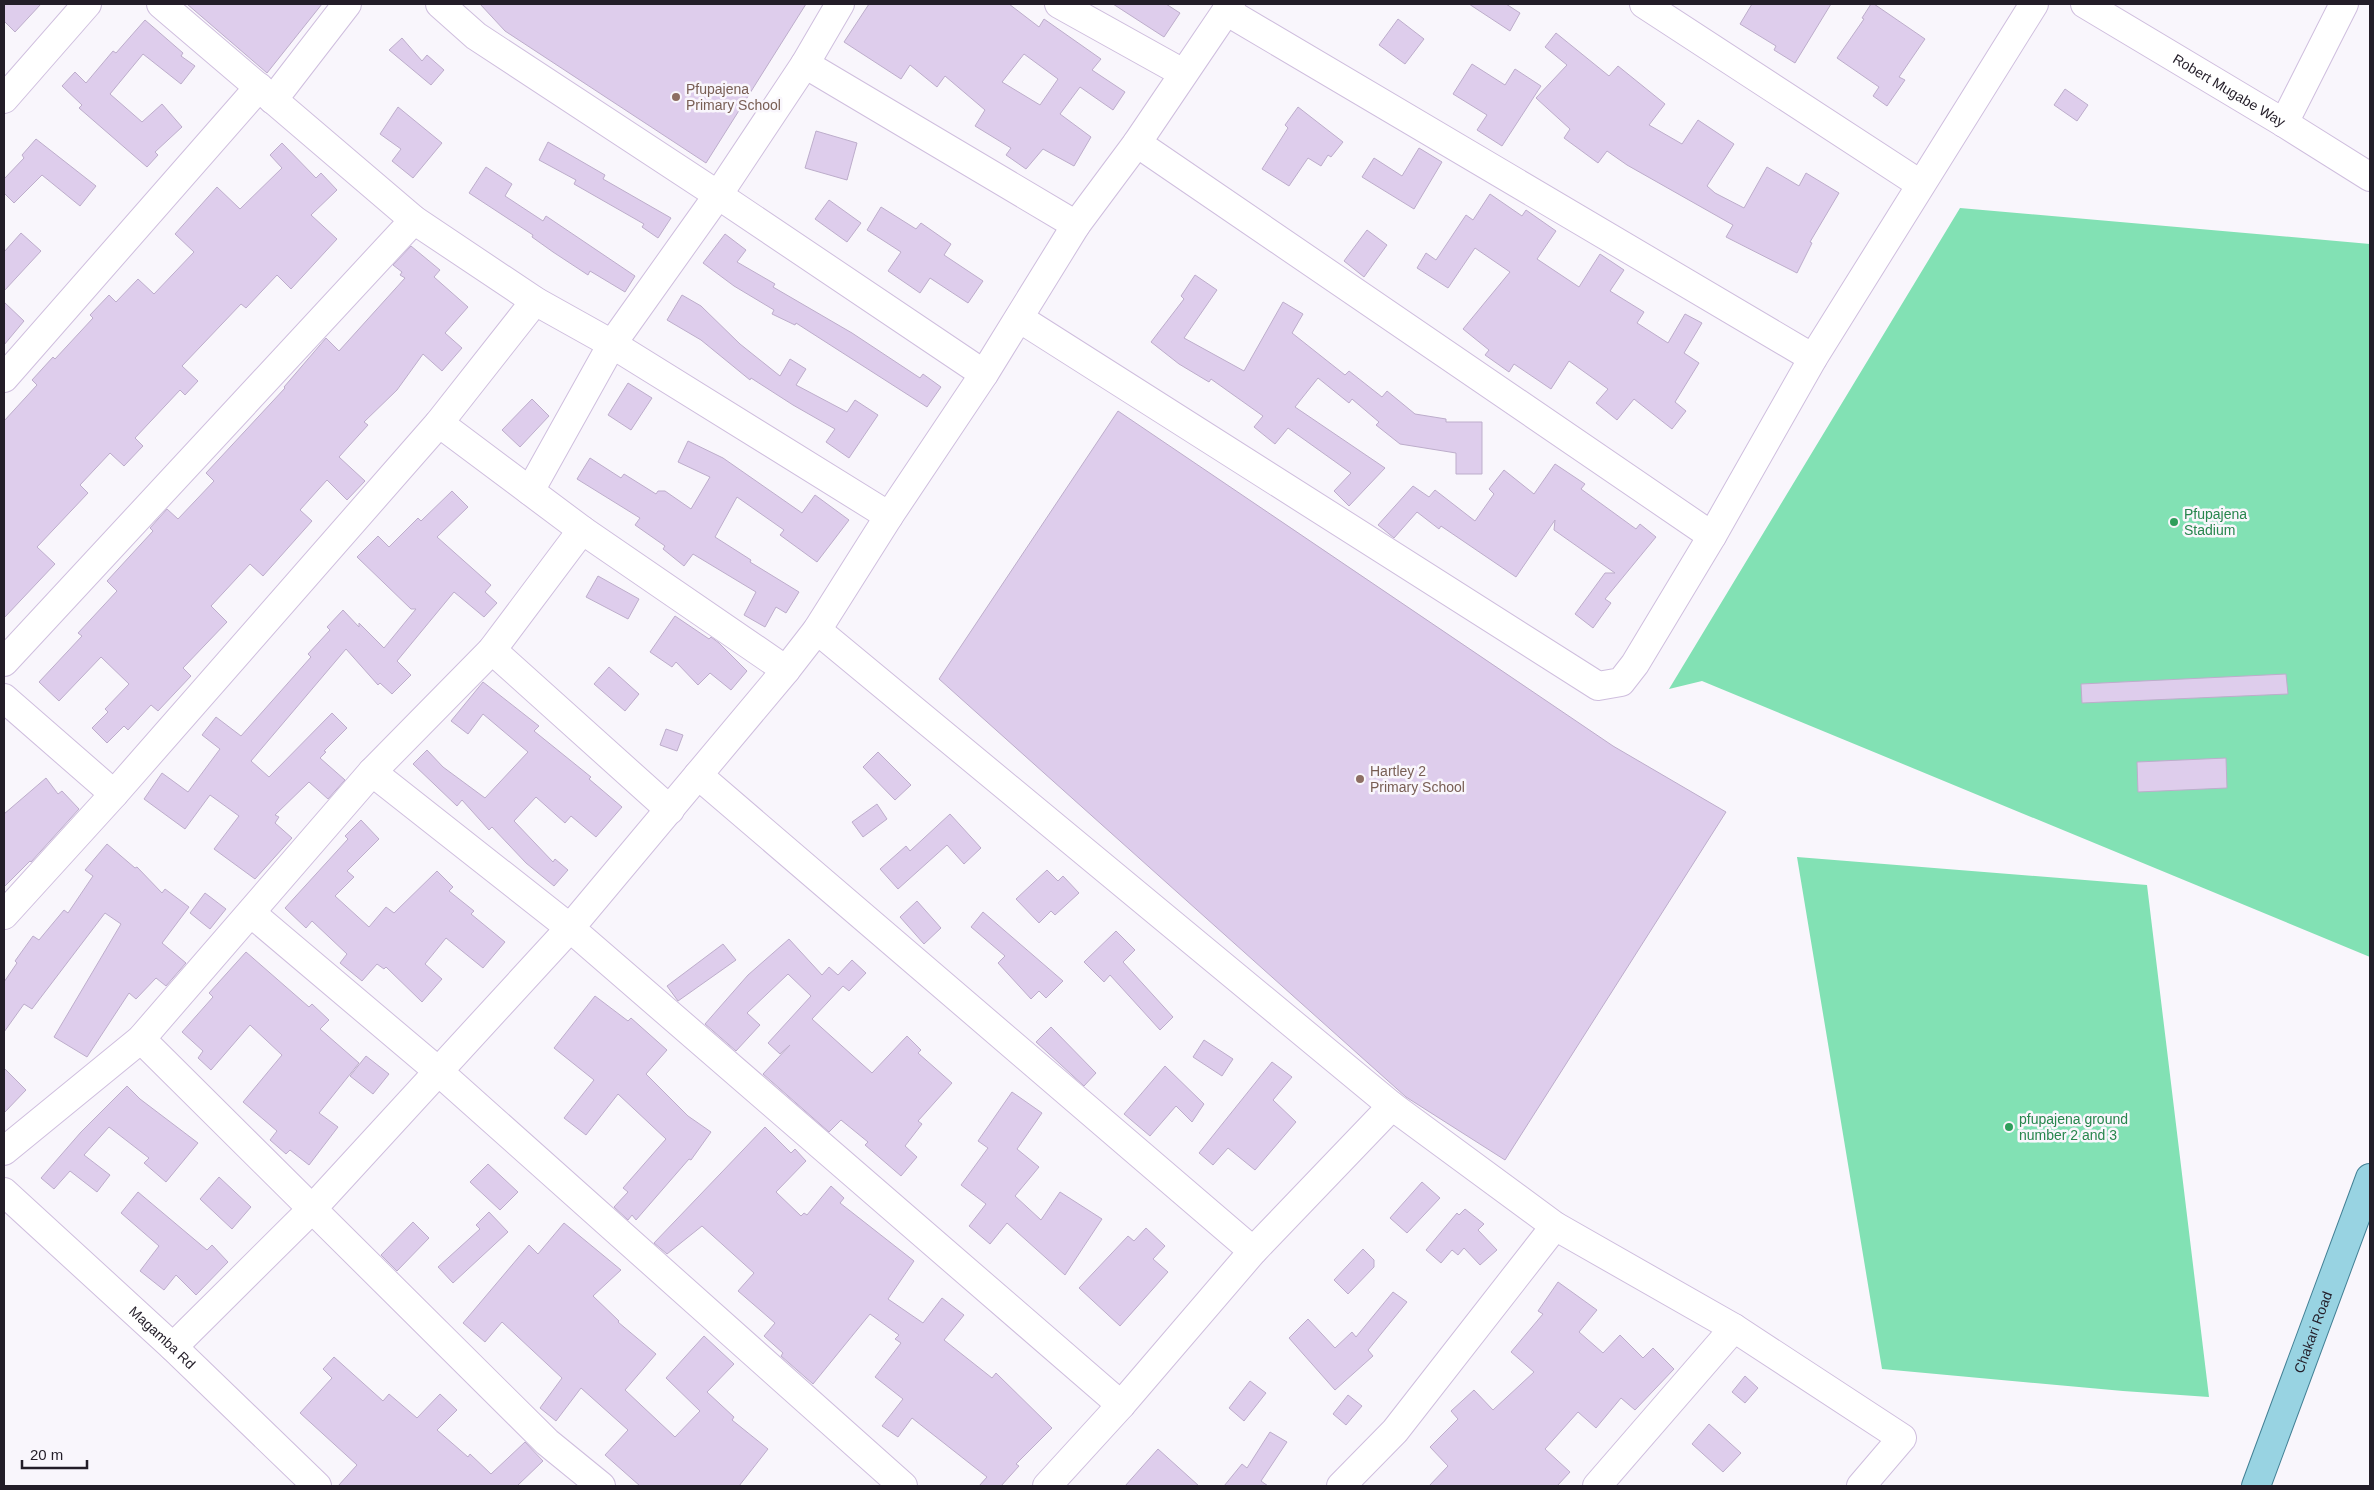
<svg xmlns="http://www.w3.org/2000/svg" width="2374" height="1490" font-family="Helvetica,sans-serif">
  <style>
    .green { fill: #82e1b4 }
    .building { fill: #decdec; stroke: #bdadcb; fill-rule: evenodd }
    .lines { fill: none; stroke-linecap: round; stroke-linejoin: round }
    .minor-casing { stroke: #cfbede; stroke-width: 30 }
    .major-casing { stroke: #438095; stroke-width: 30 }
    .minor { stroke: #fff; stroke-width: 28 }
    .major { stroke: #98d3e2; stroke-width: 28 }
    .education-dot { fill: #8d6e63; stroke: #f9f6fc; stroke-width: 2 }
    .leisure-dot { fill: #2e9e5b; stroke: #f9f6fc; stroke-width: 2 }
    .labels { text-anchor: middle; stroke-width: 5; stroke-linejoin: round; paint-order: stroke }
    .education-label { font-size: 14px; fill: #785e54; stroke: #f9f6fc; text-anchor: start }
    .street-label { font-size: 14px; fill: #231d28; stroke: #f9f6fc }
    .leisure-label { font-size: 14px; fill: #27864d; stroke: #f9f6fc; text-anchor: start }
  </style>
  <rect width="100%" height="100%" fill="#f9f6fc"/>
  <path class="green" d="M 1960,208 L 2370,244 L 2370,957 L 1702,681 L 1669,689 Z
    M 1797,857 L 2147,885 L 2209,1397 L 2123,1391 L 1882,1369 Z"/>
  <path class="building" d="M 4,4 L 41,4 L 15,32 L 4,21 Z
    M 187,4 L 322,4 L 267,73 Z
    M 480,4 L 806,4 L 706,163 L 505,31 Z
    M 869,4 L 1009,4 L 1039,27 L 1044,19 L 1101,59 L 1092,70 L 1125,92 L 1113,110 L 1080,87 L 1060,114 L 1091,137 L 1074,166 L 1043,149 L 1026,169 L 1006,155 L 1011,148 L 975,126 L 985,110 L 945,76 L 937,87 L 910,65 L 901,79 L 844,42 ZM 1024,54 L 1058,79 L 1040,105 L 1002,82 Z
    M 1113,4 L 1166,4 L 1180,13 L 1164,37 Z
    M 1469,4 L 1506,4 L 1520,13 L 1510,31 Z
    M 1752,4 L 1831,4 L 1795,63 L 1774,50 L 1776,46 L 1740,24 Z
    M 1871,4 L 1874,4 L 1925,39 L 1899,77 L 1905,80 L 1887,106 L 1873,96 L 1879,87 L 1837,58 L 1864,19 L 1862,18 Z
    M 1398,19 L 1424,39 L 1405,64 L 1379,45 Z
    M 145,20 L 183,53 L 181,56 L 195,66 L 181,84 L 143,54 L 110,94 L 142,122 L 162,104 L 182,127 L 155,152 L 158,155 L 147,167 L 79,108 L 82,105 L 62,86 L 75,72 L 86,83 L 113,51 L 116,53 Z
    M 1556,33 L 1609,76 L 1618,66 L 1665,104 L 1649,125 L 1682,144 L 1698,120 L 1734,144 L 1707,186 L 1715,193 L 1744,208 L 1767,167 L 1799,186 L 1806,173 L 1839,193 L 1810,242 L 1812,243 L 1797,273 L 1726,237 L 1733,225 L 1627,165 L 1607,151 L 1598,163 L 1564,138 L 1570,129 L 1536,98 L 1567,65 L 1545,47 Z
    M 402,38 L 422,61 L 427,55 L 444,70 L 431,85 L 389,50 Z
    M 1472,64 L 1505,85 L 1515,69 L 1541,86 L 1502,146 L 1477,130 L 1487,115 L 1453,94 Z
    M 2065,89 L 2088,105 L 2077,121 L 2054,105 Z
    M 398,107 L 442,143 L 413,178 L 392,161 L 401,149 L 380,134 Z
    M 1298,107 L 1343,142 L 1331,157 L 1328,155 L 1321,166 L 1308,158 L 1289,186 L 1262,169 L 1288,128 L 1285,125 Z
    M 816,131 L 857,143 L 847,180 L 805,168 Z
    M 36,139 L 96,186 L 80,206 L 42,175 L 14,203 L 4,193 L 4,179 L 24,158 L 22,155 Z
    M 548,142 L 605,175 L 603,179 L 671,218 L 658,238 L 642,227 L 644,224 L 574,184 L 576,180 L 539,160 Z
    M 282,143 L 316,178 L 321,173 L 337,190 L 311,215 L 337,239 L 291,289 L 277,275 L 246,308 L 241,304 L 182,366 L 198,381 L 185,395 L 180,390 L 135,438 L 143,446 L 124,466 L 110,453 L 80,485 L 88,493 L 37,547 L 55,564 L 4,618 L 4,421 L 37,385 L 32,380 L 53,357 L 55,359 L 93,318 L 90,315 L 109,295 L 116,302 L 138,279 L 154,294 L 194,252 L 175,234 L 217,187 L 240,209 L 282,168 L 270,155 Z
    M 1419,148 L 1442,162 L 1414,209 L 1362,177 L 1374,158 L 1402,176 Z
    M 486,167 L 512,184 L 505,196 L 543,221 L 546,216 L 635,276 L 625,292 L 590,271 L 588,275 L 553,252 L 532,237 L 533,235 L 469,193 Z
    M 1490,194 L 1522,216 L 1526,210 L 1556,231 L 1537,259 L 1579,287 L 1600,254 L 1624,270 L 1610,291 L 1644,312 L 1637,323 L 1668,343 L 1685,314 L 1702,323 L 1684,353 L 1699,363 L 1675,402 L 1686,411 L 1672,429 L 1634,399 L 1617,420 L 1596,403 L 1608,389 L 1569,361 L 1551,389 L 1514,364 L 1509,372 L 1485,355 L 1489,350 L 1463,329 L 1510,272 L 1475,248 L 1448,288 L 1417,268 L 1426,253 L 1436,260 L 1466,215 L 1473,220 Z
    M 829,200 L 861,223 L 847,242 L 815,219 Z
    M 881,207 L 916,229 L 921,223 L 951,244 L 944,255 L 983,281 L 968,303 L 930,278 L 920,293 L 888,271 L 901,252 L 867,230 Z
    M 1367,230 L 1387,245 L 1364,277 L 1344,261 Z
    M 21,233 L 41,251 L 4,291 L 4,252 Z
    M 725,234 L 746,250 L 737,262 L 775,284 L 773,287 L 852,333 L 920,378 L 923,374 L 941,387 L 927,407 L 796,323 L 795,325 L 772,314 L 774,310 L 734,286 L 703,263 Z
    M 411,246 L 440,270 L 434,277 L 468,307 L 445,333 L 462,348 L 442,371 L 423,354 L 397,390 L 364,422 L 368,425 L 339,457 L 365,481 L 347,500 L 327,480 L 300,510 L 312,521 L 263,576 L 250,564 L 211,606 L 227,622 L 183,668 L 191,676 L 158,711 L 151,705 L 128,730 L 124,726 L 107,743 L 92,728 L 108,712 L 105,709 L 129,684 L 101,657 L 59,701 L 39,682 L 82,636 L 78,633 L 117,591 L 107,581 L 153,531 L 150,528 L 167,509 L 178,519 L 214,481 L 206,473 L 285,388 L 284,387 L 326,338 L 339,351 L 405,278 L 400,275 L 402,272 L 393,265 Z
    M 1195,275 L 1217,290 L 1184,338 L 1244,371 L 1283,302 L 1303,314 L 1292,333 L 1345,375 L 1349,371 L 1382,397 L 1387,391 L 1415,414 L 1446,419 L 1446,422 L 1482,422 L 1482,474 L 1456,474 L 1456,453 L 1400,444 L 1376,425 L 1379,422 L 1352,399 L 1349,403 L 1318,378 L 1295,407 L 1385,468 L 1349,506 L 1334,491 L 1351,473 L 1288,428 L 1275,444 L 1254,427 L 1263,416 L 1211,379 L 1209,382 L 1179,364 L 1151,342 L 1184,299 L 1181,296 Z
    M 682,295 L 701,306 L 740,344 L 780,376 L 790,359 L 806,369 L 796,385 L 847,412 L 855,400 L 878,415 L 849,458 L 826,442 L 835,429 L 793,405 L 751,378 L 750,380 L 701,340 L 667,320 Z
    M 4,302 L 24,321 L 4,345 Z
    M 628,383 L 652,398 L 631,430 L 608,415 Z
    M 532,399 L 549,416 L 520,447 L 502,430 Z
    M 1118,411 L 1613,746 L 1726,812 L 1505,1160 L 1406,1097 L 939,679 Z
    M 688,441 L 723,458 L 802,513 L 815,495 L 849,520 L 817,562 L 780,535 L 784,530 L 737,497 L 715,537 L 751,560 L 750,562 L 799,592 L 786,613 L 776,607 L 765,627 L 744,615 L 756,592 L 693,554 L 684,566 L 663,549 L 665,546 L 635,525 L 640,518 L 577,479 L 590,458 L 621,478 L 624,474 L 656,494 L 658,491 L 665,491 L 691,509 L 710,477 L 678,462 Z
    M 1555,464 L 1585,484 L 1581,489 L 1636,529 L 1640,524 L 1656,537 L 1605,599 L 1611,603 L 1593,628 L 1575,614 L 1605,573 L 1615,573 L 1554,530 L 1555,520 L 1516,577 L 1441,526 L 1439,529 L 1417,512 L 1394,538 L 1378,525 L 1413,486 L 1429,497 L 1435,490 L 1475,521 L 1494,494 L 1489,489 L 1504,470 L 1534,494 Z
    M 452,491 L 468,507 L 437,537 L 491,585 L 485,592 L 497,603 L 484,617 L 454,592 L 397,661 L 411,675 L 392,694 L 380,683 L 378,685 L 346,649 L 251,761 L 269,777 L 332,713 L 347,728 L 324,751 L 326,752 L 320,758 L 345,780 L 328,799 L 309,782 L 275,815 L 279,817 L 275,823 L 292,838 L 255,879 L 214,849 L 239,816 L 210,795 L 185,829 L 144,799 L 162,773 L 188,792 L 220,749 L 202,735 L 216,717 L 241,736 L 311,657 L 308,654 L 330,630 L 327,627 L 343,610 L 359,627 L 359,623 L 384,648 L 416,609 L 411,609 L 357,557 L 378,536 L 389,547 L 418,518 L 421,521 Z
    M 598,576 L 639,599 L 628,619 L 586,597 Z
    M 675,616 L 709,639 L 711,637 L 719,643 L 747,671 L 731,690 L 710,673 L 698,685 L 676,662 L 672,667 L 650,652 Z
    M 609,667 L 639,694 L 625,711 L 594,684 Z
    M 2286,674 L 2288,694 L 2082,703 L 2081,684 Z
    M 483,682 L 539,726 L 534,731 L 591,777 L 589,779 L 622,807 L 596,837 L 571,816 L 565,823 L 536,797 L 514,821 L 553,862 L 555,859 L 568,870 L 554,886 L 526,863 L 492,827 L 489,830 L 462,800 L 457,806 L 413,764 L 427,750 L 443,767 L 485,798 L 528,752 L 483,714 L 468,734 L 451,721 Z
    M 666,729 L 683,735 L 677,751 L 660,745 Z
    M 878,752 L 911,785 L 895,800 L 863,767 Z
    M 2226,758 L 2227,788 L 2138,792 L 2137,762 Z
    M 46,778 L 58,794 L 62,791 L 79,809 L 31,862 L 30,861 L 4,887 L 4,814 Z
    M 877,804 L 887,819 L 863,837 L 852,822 Z
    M 950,814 L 981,848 L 964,864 L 947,845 L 898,889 L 880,869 L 906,846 L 910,851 Z
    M 361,820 L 379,839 L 347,871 L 354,877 L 335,896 L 369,927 L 386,907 L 394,913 L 437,871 L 453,887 L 449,891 L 474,911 L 471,914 L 505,942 L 483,968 L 446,938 L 425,964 L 442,979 L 422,1002 L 386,967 L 384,969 L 377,964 L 362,981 L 340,963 L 347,954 L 312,921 L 306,928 L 285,908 L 348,839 L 345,836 Z
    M 107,844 L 135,868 L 137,867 L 162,893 L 165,889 L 189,907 L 162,943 L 186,963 L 166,986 L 156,978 L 136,999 L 129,993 L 87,1057 L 54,1037 L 121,924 L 105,913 L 32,1009 L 24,1004 L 4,1032 L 4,982 L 17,963 L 15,961 L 33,936 L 39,940 L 64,910 L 68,913 L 93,876 L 85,870 Z
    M 1047,870 L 1058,881 L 1063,876 L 1079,893 L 1055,915 L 1051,911 L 1039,923 L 1016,899 Z
    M 205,893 L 226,909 L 210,929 L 190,913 Z
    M 917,901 L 941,928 L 924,944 L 900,917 Z
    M 983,912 L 1063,981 L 1046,998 L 1039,991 L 1031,999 L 998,963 L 1005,956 L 971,927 Z
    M 1116,931 L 1135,950 L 1123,962 L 1173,1017 L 1160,1030 L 1110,975 L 1104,982 L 1084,962 Z
    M 789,939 L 822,975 L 829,967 L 838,975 L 852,960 L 866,973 L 849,991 L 843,986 L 812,1019 L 872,1073 L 907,1036 L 921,1050 L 918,1053 L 952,1083 L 918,1121 L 922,1124 L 905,1146 L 917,1157 L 901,1176 L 865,1145 L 868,1142 L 841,1120 L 829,1132 L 763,1074 L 790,1045 L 780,1054 L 768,1043 L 811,996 L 788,974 L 747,1013 L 760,1025 L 736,1051 L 705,1024 L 748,975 Z
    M 723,944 L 736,960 L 678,1001 L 667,986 Z
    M 246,952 L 309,1007 L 312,1004 L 329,1020 L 320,1029 L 359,1063 L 319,1113 L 338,1127 L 309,1165 L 290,1150 L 286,1154 L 270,1140 L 277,1131 L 243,1102 L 282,1055 L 250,1025 L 211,1070 L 198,1058 L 203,1051 L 182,1032 L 213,997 L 209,993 Z
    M 595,996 L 628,1021 L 631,1018 L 667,1050 L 646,1074 L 688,1116 L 711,1132 L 691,1160 L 689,1159 L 636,1220 L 632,1215 L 628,1220 L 614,1207 L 628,1192 L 623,1188 L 666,1139 L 618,1094 L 586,1135 L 564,1118 L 594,1080 L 554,1048 Z
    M 1051,1027 L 1096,1073 L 1084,1086 L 1036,1042 Z
    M 1204,1040 L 1233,1059 L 1222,1076 L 1193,1057 Z
    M 366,1056 L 389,1074 L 373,1094 L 350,1076 Z
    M 1272,1062 L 1292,1077 L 1273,1100 L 1296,1122 L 1255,1170 L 1228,1148 L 1213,1165 L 1199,1153 Z
    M 1165,1066 L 1204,1104 L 1192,1122 L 1176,1106 L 1150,1136 L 1124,1114 Z
    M 4,1068 L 26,1090 L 4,1113 Z
    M 127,1086 L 140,1099 L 198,1143 L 166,1182 L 144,1163 L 149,1158 L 109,1127 L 84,1155 L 110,1175 L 97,1192 L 70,1171 L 54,1189 L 41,1178 L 81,1132 Z
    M 1012,1092 L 1042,1113 L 1017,1149 L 1039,1167 L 1015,1196 L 1041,1220 L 1060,1192 L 1102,1219 L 1065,1275 L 1007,1223 L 990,1244 L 969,1226 L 986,1204 L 961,1185 L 988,1148 L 978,1141 Z
    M 765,1127 L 791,1153 L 795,1149 L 806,1161 L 776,1192 L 801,1216 L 804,1213 L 807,1215 L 831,1186 L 844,1198 L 840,1203 L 914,1261 L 888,1299 L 923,1323 L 942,1298 L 964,1315 L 944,1340 L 992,1378 L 996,1373 L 1052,1428 L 1016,1464 L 1019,1466 L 1001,1486 L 979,1486 L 987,1477 L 912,1418 L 898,1437 L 882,1426 L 903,1399 L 875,1377 L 901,1343 L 895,1339 L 899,1335 L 870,1314 L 813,1384 L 781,1356 L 783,1353 L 764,1336 L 775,1323 L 738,1291 L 754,1273 L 702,1226 L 667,1254 L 654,1243 Z
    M 488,1164 L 518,1192 L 500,1210 L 470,1182 Z
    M 219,1177 L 251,1207 L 232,1229 L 200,1199 Z
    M 1422,1182 L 1440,1198 L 1407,1233 L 1390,1218 Z
    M 138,1192 L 207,1250 L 212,1245 L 228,1262 L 196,1295 L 176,1275 L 164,1290 L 140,1271 L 159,1246 L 121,1213 Z
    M 1465,1209 L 1484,1224 L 1478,1230 L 1497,1250 L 1480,1265 L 1464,1248 L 1458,1255 L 1452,1250 L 1441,1263 L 1426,1250 L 1457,1213 L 1459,1215 Z
    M 489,1212 L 508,1232 L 453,1283 L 438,1267 L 480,1229 L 476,1225 Z
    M 413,1222 L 429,1238 L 397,1271 L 381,1255 Z
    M 564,1223 L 621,1270 L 593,1296 L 619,1321 L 618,1322 L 656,1354 L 625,1390 L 675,1437 L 700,1411 L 666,1378 L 704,1336 L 734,1364 L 707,1392 L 734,1417 L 732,1420 L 768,1449 L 739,1486 L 640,1486 L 605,1455 L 628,1430 L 581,1388 L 556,1421 L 540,1408 L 562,1378 L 502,1322 L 485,1342 L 463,1323 L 529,1245 L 538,1254 Z
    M 1146,1228 L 1165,1246 L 1153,1259 L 1168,1272 L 1120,1326 L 1079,1288 L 1128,1236 L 1134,1241 Z
    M 1363,1249 L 1374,1260 L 1374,1267 L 1348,1294 L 1334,1280 Z
    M 1558,1282 L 1597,1310 L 1579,1332 L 1603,1353 L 1620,1335 L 1643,1358 L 1653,1348 L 1674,1369 L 1635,1410 L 1621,1398 L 1596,1428 L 1578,1412 L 1545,1449 L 1570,1472 L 1557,1486 L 1429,1486 L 1448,1466 L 1430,1447 L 1458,1419 L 1451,1411 L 1474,1390 L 1493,1410 L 1534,1372 L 1511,1352 L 1543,1314 L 1538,1311 Z
    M 1393,1292 L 1407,1302 L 1368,1350 L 1373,1356 L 1335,1390 L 1289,1338 L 1308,1319 L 1335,1348 L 1352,1332 L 1356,1337 Z
    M 334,1357 L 383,1401 L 389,1394 L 417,1418 L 440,1394 L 457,1410 L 437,1430 L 468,1457 L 470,1454 L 491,1474 L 525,1442 L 543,1461 L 517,1486 L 338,1486 L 357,1465 L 300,1413 L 332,1378 L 323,1369 Z
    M 1745,1376 L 1758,1388 L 1745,1403 L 1732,1392 Z
    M 1250,1381 L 1266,1393 L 1244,1421 L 1229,1408 Z
    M 1348,1395 L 1362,1406 L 1346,1425 L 1333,1414 Z
    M 1709,1424 L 1741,1453 L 1723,1472 L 1692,1444 Z
    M 1270,1432 L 1287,1442 L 1261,1481 L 1268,1486 L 1224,1486 L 1242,1464 L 1247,1468 Z
    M 1158,1449 L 1199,1486 L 1125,1486 Z"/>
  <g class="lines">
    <g class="minor-casing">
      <g id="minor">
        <path d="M 161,4 L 414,220 L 535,301 L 612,344 L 889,516"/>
        <path d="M 440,4 L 476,36 L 718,195 L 984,374"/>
        <path d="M 1059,4 L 1183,73"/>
        <path d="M 1644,4 L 1920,184"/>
        <path id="s1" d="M 2085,4 L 2284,123 L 2370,177"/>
        <path d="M 1226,11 L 1813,358"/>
        <path d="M 805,64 L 1076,225"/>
        <path d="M 4,99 L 87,4"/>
        <path d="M 273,100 L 347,4"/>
        <path d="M 2284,123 L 2344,4"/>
        <path d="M 1137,143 L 1712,536"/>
        <path d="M 1019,318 L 1598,686 L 1621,682 L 1635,664 L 1712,536 L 1813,358 L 2034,4"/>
        <path d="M 4,378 L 259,87"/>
        <path d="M 439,423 L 582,530 L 786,670"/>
        <path d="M 530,491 L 612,344 L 718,195 L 805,64 L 840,4"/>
        <path d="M 817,630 L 1392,1106 L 1555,1226 L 1734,1328 L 1902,1438 L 1861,1486"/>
        <path d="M 492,650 L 670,810"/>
        <path d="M 4,662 L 414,220"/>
        <path d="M 4,698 L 114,794"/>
        <path d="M 372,772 L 570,928 L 1121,1405"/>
        <path d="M 698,775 L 1253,1251"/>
        <path d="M 251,913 L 438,1071 L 903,1486"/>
        <path d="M 4,915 L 114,794 L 439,423 L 535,301"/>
        <path d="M 141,1039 L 547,1442 L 601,1486"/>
        <path d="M 4,1151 L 141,1039 L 372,772 L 492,650 L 582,530"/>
        <path id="s2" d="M 4,1192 L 173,1347 L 317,1486"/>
        <path d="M 173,1347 L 312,1209 L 570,928 L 786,670 L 817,630 L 889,516 L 984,374 L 1076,225 L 1137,143 L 1231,4"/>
        <path d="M 1047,1486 L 1121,1405 L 1253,1251 L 1392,1106"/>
        <path d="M 1341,1486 L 1395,1431 L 1555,1226"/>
        <path d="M 1597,1486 L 1734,1328"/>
      </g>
    </g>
    <g class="major-casing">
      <g id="major">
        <path id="s3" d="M 2256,1486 L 2370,1178"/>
      </g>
    </g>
    <use href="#minor" class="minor"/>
    <use href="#major" class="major"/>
  </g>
  <g class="education-dot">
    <circle cx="676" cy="97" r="5"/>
    <circle cx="1360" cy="779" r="5"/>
  </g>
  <g class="leisure-dot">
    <circle cx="2174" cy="522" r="5"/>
    <circle cx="2009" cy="1127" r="5"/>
  </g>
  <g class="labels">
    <g class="education-label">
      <text x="686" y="94">Pfupajena<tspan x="686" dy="16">Primary School</tspan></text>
      <text x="1370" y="776">Hartley 2<tspan x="1370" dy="16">Primary School</tspan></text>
    </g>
    <g class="street-label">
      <text dy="5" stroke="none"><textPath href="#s1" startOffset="168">Robert Mugabe Way</textPath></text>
      <text dy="5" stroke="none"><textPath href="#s3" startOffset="164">Chakari Road</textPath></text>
      <text dy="5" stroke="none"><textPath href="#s2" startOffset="215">Magamba Rd</textPath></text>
    </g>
    <g class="leisure-label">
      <text x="2184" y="519">Pfupajena<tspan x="2184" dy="16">Stadium</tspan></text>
      <text x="2019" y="1124">pfupajena ground<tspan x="2019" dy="16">number 2 and 3</tspan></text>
    </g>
  </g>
  <rect width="2374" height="1490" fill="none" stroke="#231d28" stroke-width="10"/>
  <path d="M22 1460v8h65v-8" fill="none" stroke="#231d28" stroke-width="2.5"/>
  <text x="30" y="1460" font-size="15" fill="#231d28" stroke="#f9f6fc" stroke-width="4" paint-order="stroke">20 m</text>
</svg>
